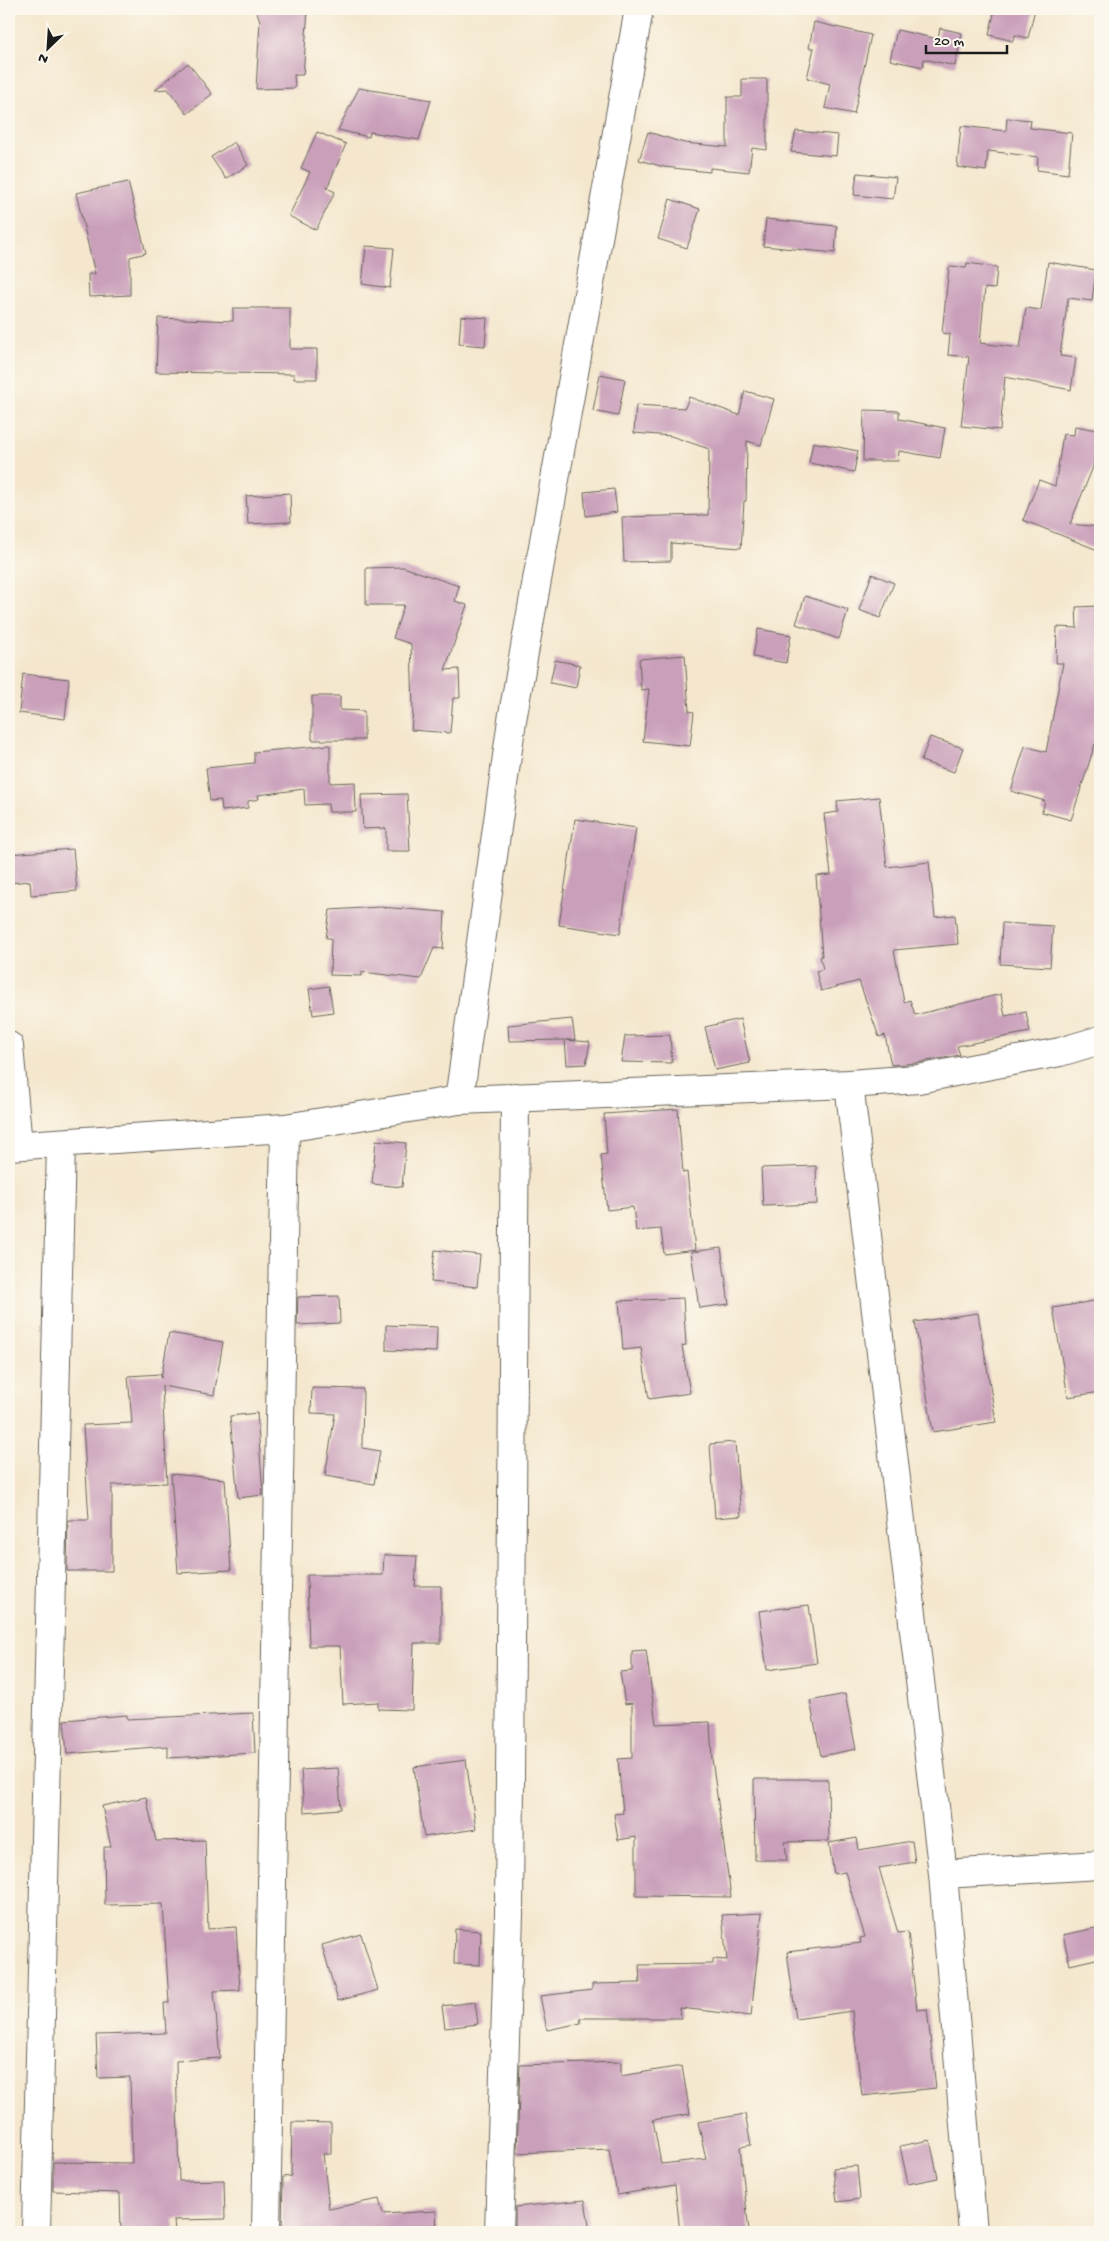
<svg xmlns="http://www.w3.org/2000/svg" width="1109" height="2241" font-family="'Gochi Hand',sans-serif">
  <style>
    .building { fill: #c99fba }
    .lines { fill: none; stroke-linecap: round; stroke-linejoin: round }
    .minor-casing { stroke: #68635a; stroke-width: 30 }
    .minor { stroke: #fff; stroke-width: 28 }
  </style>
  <rect width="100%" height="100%" fill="#fbf7ec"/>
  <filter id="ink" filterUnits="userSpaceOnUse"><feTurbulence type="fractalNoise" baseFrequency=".02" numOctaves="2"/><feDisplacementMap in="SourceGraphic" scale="10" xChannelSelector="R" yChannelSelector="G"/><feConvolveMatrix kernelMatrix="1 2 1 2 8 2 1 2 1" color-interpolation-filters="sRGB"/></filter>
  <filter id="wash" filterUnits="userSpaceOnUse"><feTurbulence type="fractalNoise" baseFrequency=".0096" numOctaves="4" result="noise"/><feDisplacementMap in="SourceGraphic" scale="20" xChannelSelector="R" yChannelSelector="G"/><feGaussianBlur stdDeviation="1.12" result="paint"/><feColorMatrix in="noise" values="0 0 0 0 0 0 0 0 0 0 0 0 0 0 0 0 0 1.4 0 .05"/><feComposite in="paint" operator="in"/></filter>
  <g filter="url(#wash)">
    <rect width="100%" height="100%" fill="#f4e7ce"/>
    <g id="blocks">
      <path class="building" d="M 256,9 L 308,9 L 303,75 L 294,75 L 295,88 L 256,89 L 260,21 Z
        M 995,9 L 1035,9 L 1028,38 L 1015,35 L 1013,41 L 989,35 Z
        M 814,22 L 871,35 L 854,114 L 825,108 L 830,84 L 807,78 L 814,48 L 809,48 Z
        M 940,28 L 962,33 L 955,66 L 924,59 L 923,67 L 890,60 L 897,30 L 938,39 Z
        M 188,63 L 212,94 L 187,114 L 168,89 L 155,90 Z
        M 742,79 L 767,79 L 767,150 L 752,148 L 749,172 L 710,168 L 710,172 L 664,167 L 639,160 L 648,132 L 684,143 L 727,147 L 727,97 L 742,97 Z
        M 359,88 L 431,100 L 419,140 L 370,132 L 369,137 L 338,130 Z
        M 1007,118 L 1031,120 L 1030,128 L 1072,133 L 1068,174 L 1037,170 L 1038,157 L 988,151 L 986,171 L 957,167 L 961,126 L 1006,131 Z
        M 796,131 L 838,135 L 836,156 L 791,152 Z
        M 317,132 L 346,144 L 327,188 L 335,192 L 316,230 L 289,216 L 310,172 L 301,168 Z
        M 234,142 L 248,165 L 226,179 L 211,157 Z
        M 857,173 L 896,177 L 893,199 L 854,195 Z
        M 128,182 L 146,253 L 130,257 L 130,295 L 89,297 L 88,274 L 95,274 L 76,193 Z
        M 670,199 L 700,209 L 687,248 L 658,239 Z
        M 766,219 L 837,226 L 835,253 L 763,246 Z
        M 366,246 L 394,248 L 390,288 L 362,284 Z
        M 1048,262 L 1096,270 L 1092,301 L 1068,298 L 1060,356 L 1076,358 L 1071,390 L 1005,377 L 1000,430 L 961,426 L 969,357 L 948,355 L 950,334 L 942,333 L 949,267 L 966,268 L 967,263 L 997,267 L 995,289 L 985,288 L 980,343 L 1020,348 L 1026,308 L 1041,310 Z
        M 233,308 L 290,308 L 290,349 L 317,349 L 317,379 L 294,379 L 294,374 L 156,372 L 158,318 L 233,321 Z
        M 461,316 L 487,318 L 485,346 L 459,344 Z
        M 600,374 L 625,379 L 618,416 L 593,411 Z
        M 745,391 L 774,399 L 761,445 L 747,441 L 746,501 L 744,501 L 741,548 L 671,543 L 671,561 L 624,562 L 622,517 L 708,515 L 709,449 L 671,436 L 634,433 L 636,405 L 685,408 L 689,397 L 739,415 Z
        M 864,410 L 899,411 L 899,419 L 945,428 L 940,458 L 899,451 L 898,461 L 863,461 Z
        M 1075,426 L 1098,430 L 1093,467 L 1070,524 L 1100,527 L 1100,551 L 1023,520 L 1039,480 L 1055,486 L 1063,434 L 1074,435 Z
        M 813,442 L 858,451 L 854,472 L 809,463 Z
        M 614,489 L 617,512 L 586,516 L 584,492 Z
        M 290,493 L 291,522 L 248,524 L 246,496 Z
        M 403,567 L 459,586 L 455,601 L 467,605 L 445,670 L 459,669 L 460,698 L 453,698 L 450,733 L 411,730 L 413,710 L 411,644 L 393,638 L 404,605 L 366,605 L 366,568 Z
        M 872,574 L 894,583 L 880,618 L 859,610 Z
        M 805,596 L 848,610 L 839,639 L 796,624 Z
        M 1099,606 L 1100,745 L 1095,744 L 1071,820 L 1042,812 L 1045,801 L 1011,791 L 1025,746 L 1046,752 L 1063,663 L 1056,663 L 1057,627 L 1077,628 L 1076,607 Z
        M 758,629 L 791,635 L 786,663 L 753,657 Z
        M 685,655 L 689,711 L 694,712 L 690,746 L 643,741 L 649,689 L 641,690 L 639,659 Z
        M 555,660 L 580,665 L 576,688 L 550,683 Z
        M 23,674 L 69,679 L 65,719 L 19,713 Z
        M 312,696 L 340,696 L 340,710 L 364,711 L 364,740 L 312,740 Z
        M 930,737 L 963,748 L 954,772 L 921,761 Z
        M 330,745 L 330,783 L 355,782 L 356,812 L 329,812 L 328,804 L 305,805 L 304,789 L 258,795 L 259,799 L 248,801 L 248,808 L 222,811 L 221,800 L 210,801 L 206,768 L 254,763 L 254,752 Z
        M 407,794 L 410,851 L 386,851 L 386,828 L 363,829 L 361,795 Z
        M 879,797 L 887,867 L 929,862 L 935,917 L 955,915 L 958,944 L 894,950 L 904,1002 L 910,1000 L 915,1015 L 1001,994 L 1005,1016 L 1026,1012 L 1030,1032 L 957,1046 L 960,1055 L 916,1063 L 891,1065 L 885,1035 L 879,1037 L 859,981 L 821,991 L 816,971 L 823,969 L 820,957 L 822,956 L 816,876 L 831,875 L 824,814 L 838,812 L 837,801 Z
        M 575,819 L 636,828 L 620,934 L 559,925 Z
        M 73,849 L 77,891 L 31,895 L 30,881 L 9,883 L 9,854 Z
        M 379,907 L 445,912 L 443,949 L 434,948 L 421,979 L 362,972 L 362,976 L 330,975 L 331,938 L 326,938 L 330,910 Z
        M 1002,923 L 1053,926 L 1050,967 L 1000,964 Z
        M 329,986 L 333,1012 L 313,1015 L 309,989 Z
        M 572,1019 L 575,1040 L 566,1040 L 590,1042 L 586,1064 L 567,1065 L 565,1040 L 509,1041 L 508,1025 Z
        M 740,1019 L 750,1063 L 715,1070 L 705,1027 Z
        M 670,1035 L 672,1063 L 621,1062 L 625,1036 Z
        M 678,1109 L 683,1173 L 687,1172 L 695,1250 L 664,1254 L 661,1229 L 636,1231 L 633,1207 L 607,1210 L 601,1155 L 607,1154 L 604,1114 Z
        M 376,1140 L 406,1143 L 402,1187 L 372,1184 Z
        M 816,1166 L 817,1204 L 763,1206 L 761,1168 Z
        M 721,1248 L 729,1304 L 699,1308 L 691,1252 Z
        M 435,1250 L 480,1255 L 477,1287 L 431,1282 Z
        M 339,1296 L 340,1323 L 297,1325 L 298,1297 Z
        M 683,1298 L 686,1345 L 682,1346 L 690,1393 L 649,1399 L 641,1348 L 623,1350 L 619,1301 Z
        M 1100,1300 L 1100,1392 L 1068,1397 L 1053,1308 Z
        M 978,1313 L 996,1422 L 933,1432 L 915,1322 Z
        M 386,1325 L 437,1327 L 436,1352 L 386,1350 Z
        M 169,1333 L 223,1342 L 214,1395 L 162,1386 L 167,1483 L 112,1485 L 112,1571 L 67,1571 L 68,1520 L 89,1520 L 83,1425 L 132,1423 L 128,1376 L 161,1374 L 161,1378 Z
        M 312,1388 L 363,1389 L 362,1448 L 380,1451 L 374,1484 L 325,1476 L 335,1414 L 311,1413 Z
        M 257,1413 L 263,1495 L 238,1498 L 230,1416 Z
        M 735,1442 L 741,1516 L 715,1518 L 710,1444 Z
        M 171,1474 L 225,1479 L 231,1570 L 178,1573 Z
        M 384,1555 L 417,1556 L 415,1586 L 441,1586 L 441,1643 L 414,1643 L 412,1710 L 378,1709 L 378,1702 L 343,1704 L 340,1646 L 309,1646 L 307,1575 L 383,1575 Z
        M 809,1605 L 817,1663 L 767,1670 L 759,1611 Z
        M 646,1650 L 656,1724 L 710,1722 L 712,1759 L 731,1897 L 636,1896 L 636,1837 L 618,1840 L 614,1814 L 623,1813 L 618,1759 L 632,1758 L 632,1703 L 625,1704 L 620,1672 L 632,1671 L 632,1651 Z
        M 845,1694 L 856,1749 L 821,1756 L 810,1701 Z
        M 253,1713 L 255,1753 L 168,1758 L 168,1746 L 67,1754 L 64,1720 L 127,1715 L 127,1719 Z
        M 466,1760 L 476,1829 L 424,1837 L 414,1767 Z
        M 338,1768 L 341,1809 L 304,1812 L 301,1770 Z
        M 754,1779 L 828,1779 L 829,1841 L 785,1842 L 787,1860 L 755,1860 Z
        M 146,1797 L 156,1841 L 205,1840 L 208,1929 L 236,1927 L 240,1990 L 214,1991 L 220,2058 L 176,2061 L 179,2181 L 224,2180 L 225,2219 L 174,2220 L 175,2232 L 121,2232 L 120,2193 L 53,2191 L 53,2162 L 132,2163 L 130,2077 L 98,2078 L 96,2035 L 166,2033 L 164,2003 L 169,2003 L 163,1904 L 105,1905 L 104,1847 L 111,1847 L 102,1806 Z
        M 857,1838 L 859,1850 L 912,1841 L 915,1862 L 879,1868 L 898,1933 L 908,1932 L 917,2010 L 927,2009 L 936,2088 L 862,2096 L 852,2011 L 796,2019 L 787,1952 L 861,1943 L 860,1938 L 865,1937 L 845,1872 L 834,1874 L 829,1843 Z
        M 762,1913 L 751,2016 L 680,2008 L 681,2018 L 580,2018 L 581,2023 L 547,2030 L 540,1996 L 592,1990 L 592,1984 L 640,1983 L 639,1965 L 713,1964 L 713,1959 L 727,1960 L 722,1915 Z
        M 1100,1927 L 1100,1958 L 1070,1965 L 1063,1935 Z
        M 455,1929 L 481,1931 L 480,1965 L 454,1964 Z
        M 361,1934 L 378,1990 L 338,2001 L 322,1945 Z
        M 475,2002 L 478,2024 L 445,2028 L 442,2006 Z
        M 621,2062 L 621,2076 L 682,2066 L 690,2114 L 653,2120 L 661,2164 L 706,2159 L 698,2122 L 745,2114 L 751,2145 L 740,2147 L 749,2232 L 680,2232 L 675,2185 L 617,2195 L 609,2149 L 517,2153 L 520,2065 Z
        M 292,2122 L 331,2123 L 331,2154 L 323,2154 L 329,2209 L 379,2199 L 383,2214 L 436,2211 L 437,2232 L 282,2232 L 283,2177 L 291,2176 Z
        M 930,2140 L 938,2178 L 908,2184 L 900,2146 Z
        M 857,2166 L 860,2199 L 837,2202 L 833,2168 Z
        M 585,2200 L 590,2232 L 515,2232 L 515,2207 Z"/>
    </g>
  </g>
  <g filter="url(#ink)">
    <use href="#blocks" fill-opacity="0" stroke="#68635a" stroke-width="1"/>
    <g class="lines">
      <g class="minor-casing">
        <path id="minor" d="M 9,1046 L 18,1145
          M 849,1084 L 943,1874 L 973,2232
          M 459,1100 L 512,720 L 639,9
          M 9,1146 L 285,1128 L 459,1100 L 849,1084 L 918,1079 L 1060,1052 L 1100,1040
          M 943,1874 L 1100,1865
          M 36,2232 L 61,1143
          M 266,2232 L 285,1128
          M 499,2232 L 509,1914 L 515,1097"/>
      </g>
      <use href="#minor" class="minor"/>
    </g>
  </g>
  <rect width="1109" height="2241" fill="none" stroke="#fbf7ec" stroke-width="30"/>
  <g transform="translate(48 48) rotate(205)" stroke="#fbf7ec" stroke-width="4" paint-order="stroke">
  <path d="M0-4L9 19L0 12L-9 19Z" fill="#1c1c1c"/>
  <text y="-8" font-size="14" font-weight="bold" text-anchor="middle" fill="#1c1c1c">N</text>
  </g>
  <path d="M926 45v8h81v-8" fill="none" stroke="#1c1c1c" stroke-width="2.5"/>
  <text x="934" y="45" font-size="15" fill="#1c1c1c" stroke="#fbf7ec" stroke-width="4" paint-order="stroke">20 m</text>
</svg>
